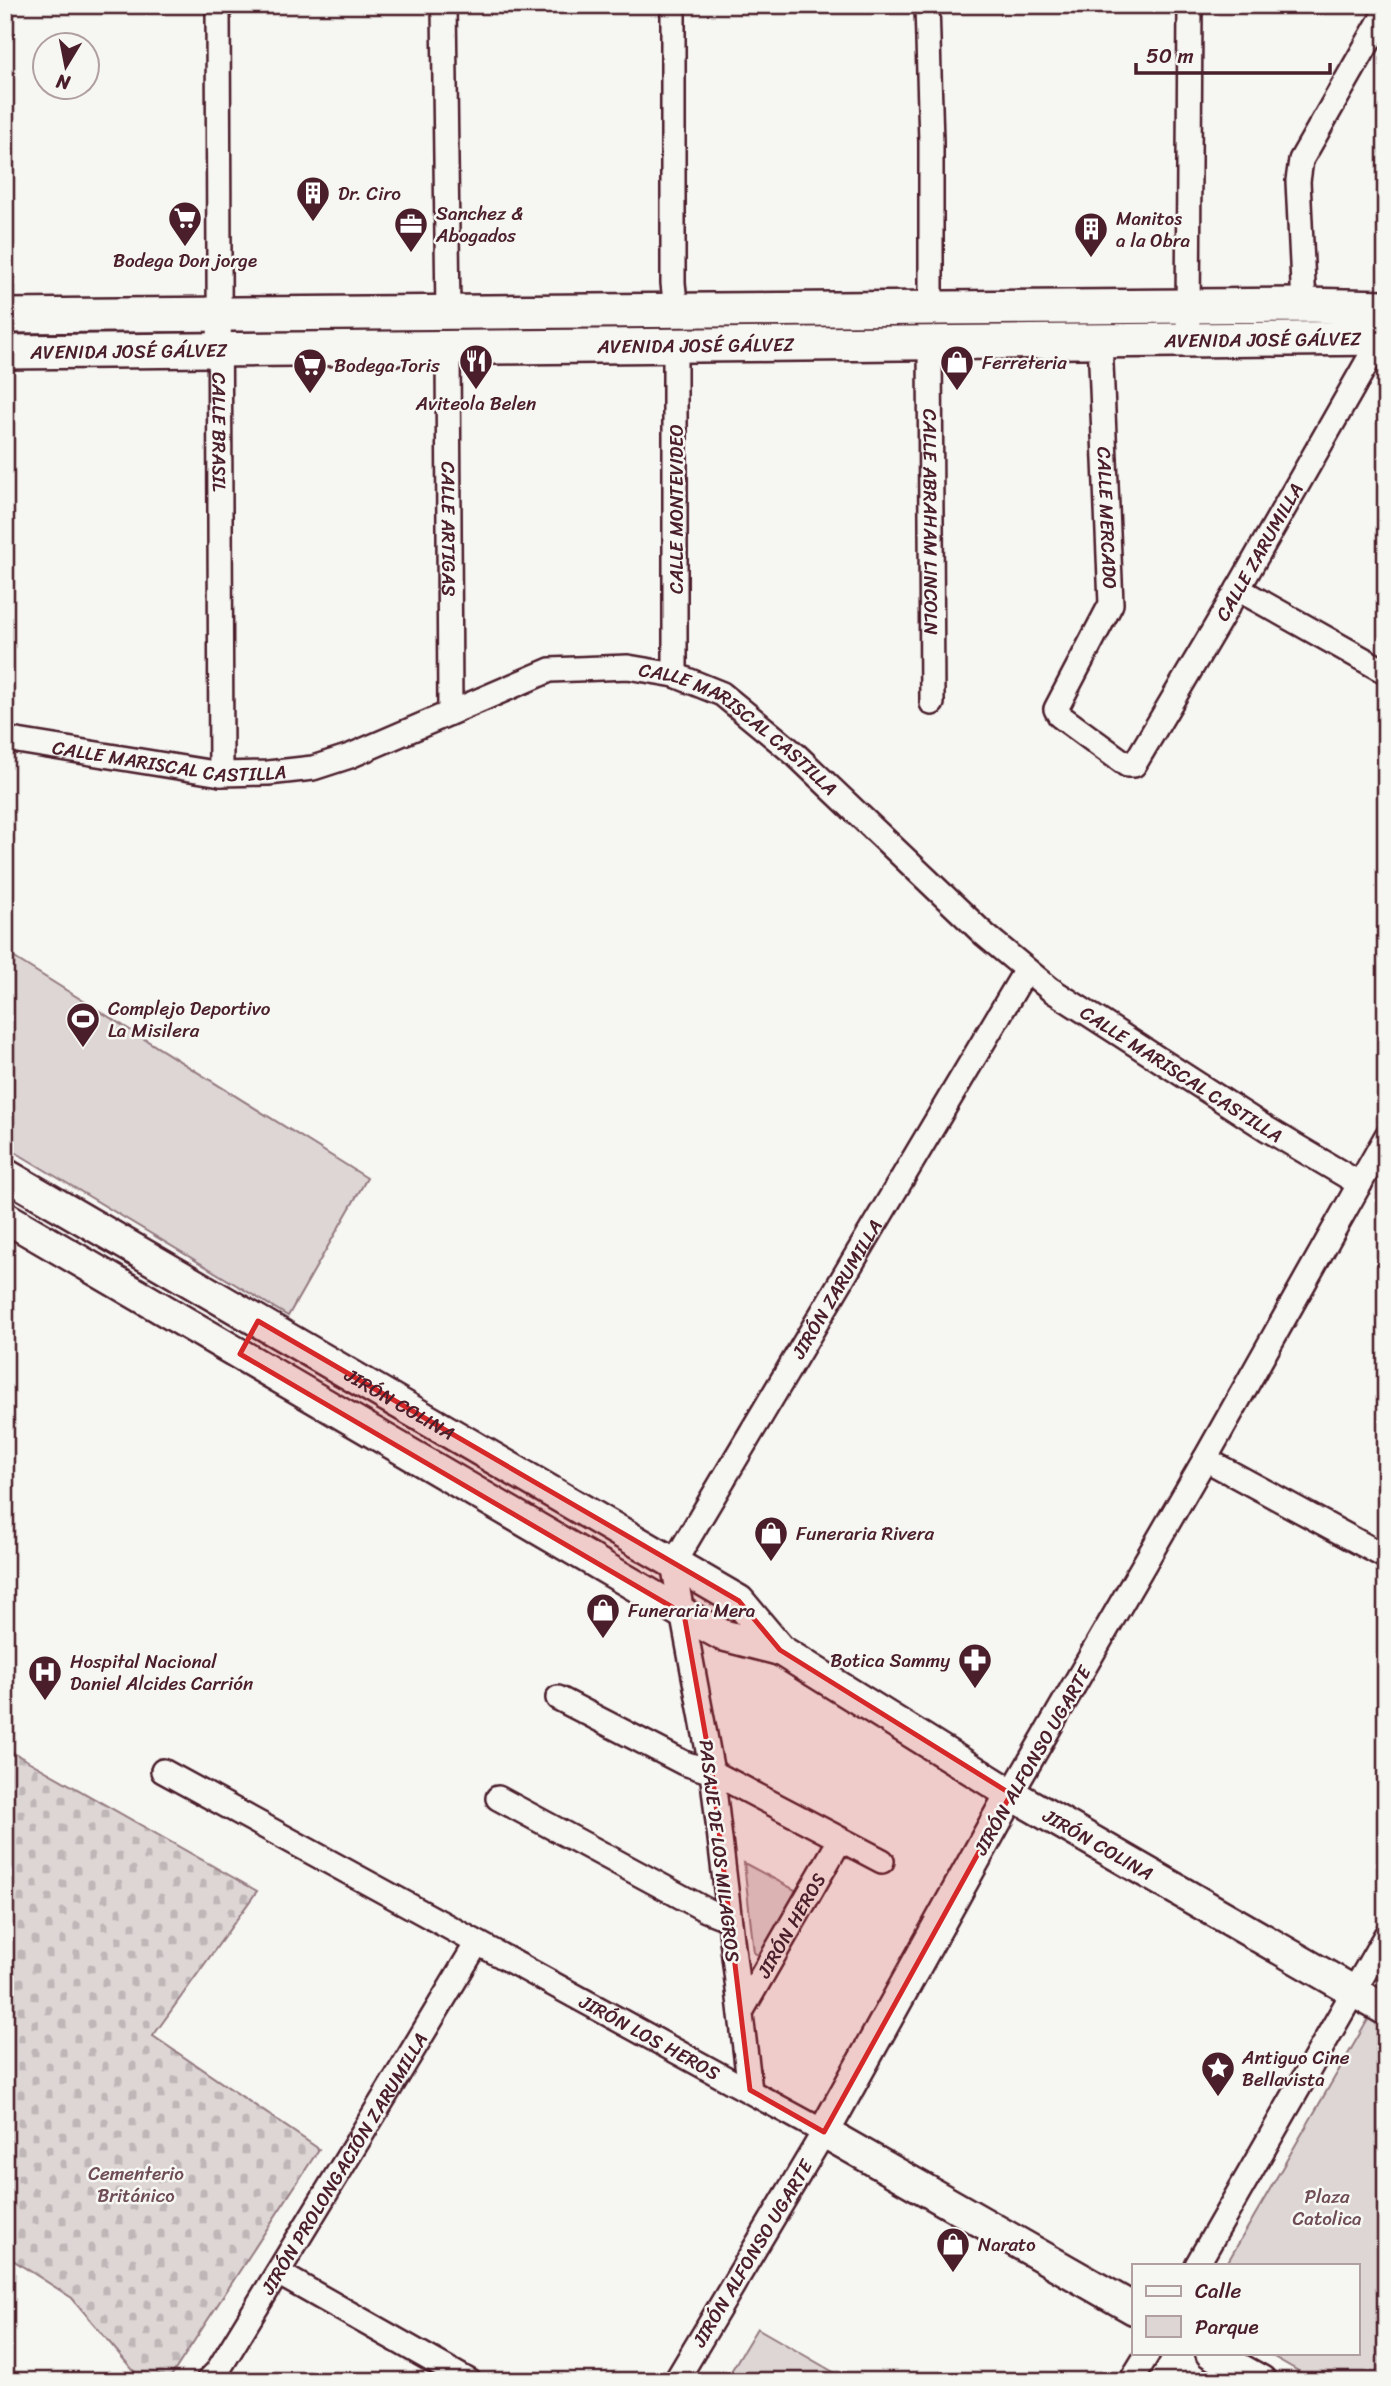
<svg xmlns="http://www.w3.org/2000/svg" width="1391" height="2386" font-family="Sriracha,sans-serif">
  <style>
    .cemetery { fill: url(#cemetery-stones); stroke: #947a80; stroke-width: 2 }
    .park { fill: #ddd6d5; stroke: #947a80; stroke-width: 2 }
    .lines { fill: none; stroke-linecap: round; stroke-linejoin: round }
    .minor-casing { stroke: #4a1f2b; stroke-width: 28 }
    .tertiary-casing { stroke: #4a1f2b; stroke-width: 35 }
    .secondary-casing { stroke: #4a1f2b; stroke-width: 38 }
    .minor { stroke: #f6f6f2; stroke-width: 23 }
    .tertiary { stroke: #f6f6f2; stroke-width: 30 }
    .secondary { stroke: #f6f6f2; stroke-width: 33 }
    .marked { fill: #d62828; fill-opacity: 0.2; stroke: #d62828; stroke-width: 5; stroke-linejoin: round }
    .labels { text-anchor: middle; stroke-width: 5; stroke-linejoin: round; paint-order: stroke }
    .poi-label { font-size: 19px; fill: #4a1f2b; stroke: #f6f6f2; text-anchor: start }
    .street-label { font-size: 19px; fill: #4a1f2b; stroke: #f6f6f2 }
    .park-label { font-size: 19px; fill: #6f4d56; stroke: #f6f6f2 }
  </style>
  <defs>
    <pattern id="cemetery-stones" width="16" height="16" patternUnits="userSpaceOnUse" patternTransform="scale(1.75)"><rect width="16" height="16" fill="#ddd6d5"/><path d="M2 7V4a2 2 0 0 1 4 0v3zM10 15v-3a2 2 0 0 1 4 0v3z" fill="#bfb7b7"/></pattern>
  </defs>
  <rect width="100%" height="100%" fill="#f6f6f2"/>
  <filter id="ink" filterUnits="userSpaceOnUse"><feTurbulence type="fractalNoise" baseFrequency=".0143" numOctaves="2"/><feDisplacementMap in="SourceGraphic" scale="14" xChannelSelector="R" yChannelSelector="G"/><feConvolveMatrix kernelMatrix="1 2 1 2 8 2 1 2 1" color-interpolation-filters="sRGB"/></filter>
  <g filter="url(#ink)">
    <path class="cemetery" d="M 5,1748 L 257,1891 L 153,2036 L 319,2149 L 168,2381 L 142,2381 L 72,2298 L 5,2255 Z"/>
    <path class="park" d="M 5,952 L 367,1178 L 288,1316 L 5,1146 Z
      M 744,1863 L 797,1891 L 764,1957 L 754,1953 Z
      M 1369,2018 L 1386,2028 L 1386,2381 L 1316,2381 L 1267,2353 L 1358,2353 L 1358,2265 L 1226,2265 Z
      M 757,2328 L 849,2381 L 731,2381 L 727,2378 Z"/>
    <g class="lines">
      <g class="minor-casing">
        <g id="minor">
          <path id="s1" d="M 218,5 L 221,774"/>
          <path d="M 444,5 L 448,313"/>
          <path d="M 673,5 L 673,283 L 676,311"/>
          <path d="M 927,5 L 931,142 L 931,309"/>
          <path d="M 1304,305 L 1298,181 L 1301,160 L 1386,11"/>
          <path d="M 1188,321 L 1190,5"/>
          <path id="s2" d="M 1100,340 L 1111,604 L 1056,709 L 1060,716 L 1127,765 L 1134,765 L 1238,589 L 1381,338"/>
          <path id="s3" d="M 930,342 L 932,703"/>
          <path d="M 675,344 L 675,675"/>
          <path id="s4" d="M 448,347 L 450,712"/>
          <path d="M 1238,589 L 1386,672"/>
          <path id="s5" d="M 5,739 L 221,774 L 268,773 L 313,768 L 350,756 L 550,670 L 628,667 L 675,675 L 722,694 L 796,755 L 985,935 L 1050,989 L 1267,1129 L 1360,1184"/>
          <path d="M 1205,1459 L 1386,1557"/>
          <path d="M 558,1698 L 684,1763 L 712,1772 L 882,1861"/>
          <path id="s6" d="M 163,1771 L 824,2132 L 676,2381"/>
          <path d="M 1011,1794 L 1205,1459 L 1386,1137"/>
          <path d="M 498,1798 L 706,1910 L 729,1919"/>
          <path id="s7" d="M 741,2012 L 840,1840"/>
          <path id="s8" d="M 750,2090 L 712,1772 L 673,1564 L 1026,970"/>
          <path d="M 1197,2265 L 1386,1935"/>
          <path d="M 278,2273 L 469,2381"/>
          <path id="s9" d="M 208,2381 L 217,2372 L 393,2083 L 477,1943"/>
          <path d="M 1131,2381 L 1148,2353"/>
        </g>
      </g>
      <g class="tertiary-casing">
        <g id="tertiary">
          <path id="s10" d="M 5,1174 L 739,1601 L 780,1650 L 1011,1794 L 1386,2010"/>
          <path d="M 5,1217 L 684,1614 L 722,1635 L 780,1650"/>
          <path d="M 1011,1794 L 824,2132 L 1134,2309"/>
          <path d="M 1211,2353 L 1261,2381"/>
        </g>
      </g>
      <g class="secondary-casing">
        <g id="secondary">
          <path d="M 5,316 L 1304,305 L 1386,307"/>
          <path id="s11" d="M 5,352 L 1386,338"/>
        </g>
      </g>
      <use href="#minor" class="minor"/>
      <use href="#tertiary" class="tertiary"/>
      <use href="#secondary" class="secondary"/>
    </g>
  </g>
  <path class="marked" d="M 258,1321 L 739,1601 L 780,1650 L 1011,1794 L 824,2132 L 750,2090 L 712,1772 L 684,1614 L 240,1354 Z"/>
  <defs>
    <g id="building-pin" transform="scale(1.75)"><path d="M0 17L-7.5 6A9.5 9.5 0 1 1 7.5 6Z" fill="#4a1f2b" stroke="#f6f6f2"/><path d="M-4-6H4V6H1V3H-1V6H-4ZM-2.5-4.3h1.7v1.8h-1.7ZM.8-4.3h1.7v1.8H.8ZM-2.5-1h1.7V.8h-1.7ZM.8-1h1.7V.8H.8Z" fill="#fff"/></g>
    <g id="supermarket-pin" transform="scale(1.75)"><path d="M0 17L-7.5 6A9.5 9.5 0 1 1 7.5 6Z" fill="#4a1f2b" stroke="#f6f6f2"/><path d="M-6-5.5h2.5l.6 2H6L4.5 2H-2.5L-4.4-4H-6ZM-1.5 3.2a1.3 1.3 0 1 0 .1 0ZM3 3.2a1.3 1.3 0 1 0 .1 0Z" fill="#fff"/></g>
    <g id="office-pin" transform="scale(1.75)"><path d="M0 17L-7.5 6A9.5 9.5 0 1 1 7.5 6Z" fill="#4a1f2b" stroke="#f6f6f2"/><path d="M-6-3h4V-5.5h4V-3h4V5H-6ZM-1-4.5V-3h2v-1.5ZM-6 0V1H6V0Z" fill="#fff"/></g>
    <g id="restaurant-pin" transform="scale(1.75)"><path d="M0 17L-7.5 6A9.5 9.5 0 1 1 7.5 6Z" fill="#4a1f2b" stroke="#f6f6f2"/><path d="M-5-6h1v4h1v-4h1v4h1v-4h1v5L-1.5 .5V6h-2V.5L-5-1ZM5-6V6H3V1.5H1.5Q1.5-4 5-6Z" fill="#fff"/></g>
    <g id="shop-pin" transform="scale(1.75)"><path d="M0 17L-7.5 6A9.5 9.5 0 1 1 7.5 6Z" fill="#4a1f2b" stroke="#f6f6f2"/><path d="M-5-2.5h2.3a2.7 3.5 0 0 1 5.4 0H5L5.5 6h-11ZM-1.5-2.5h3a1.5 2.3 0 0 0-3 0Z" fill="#fff"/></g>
    <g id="stadium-pin" transform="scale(1.75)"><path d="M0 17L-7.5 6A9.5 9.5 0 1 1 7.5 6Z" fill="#4a1f2b" stroke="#f6f6f2"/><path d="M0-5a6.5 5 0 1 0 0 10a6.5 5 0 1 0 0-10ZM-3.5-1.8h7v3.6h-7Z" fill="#fff"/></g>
    <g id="pharmacy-pin" transform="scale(1.75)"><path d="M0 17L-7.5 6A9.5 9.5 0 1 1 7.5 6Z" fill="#4a1f2b" stroke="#f6f6f2"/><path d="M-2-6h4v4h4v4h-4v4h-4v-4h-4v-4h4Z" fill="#fff"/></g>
    <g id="hospital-pin" transform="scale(1.75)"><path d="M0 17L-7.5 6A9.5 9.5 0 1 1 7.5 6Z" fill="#4a1f2b" stroke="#f6f6f2"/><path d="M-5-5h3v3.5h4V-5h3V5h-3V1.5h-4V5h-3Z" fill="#fff"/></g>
    <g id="sight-pin" transform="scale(1.75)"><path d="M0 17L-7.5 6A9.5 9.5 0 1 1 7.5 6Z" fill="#4a1f2b" stroke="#f6f6f2"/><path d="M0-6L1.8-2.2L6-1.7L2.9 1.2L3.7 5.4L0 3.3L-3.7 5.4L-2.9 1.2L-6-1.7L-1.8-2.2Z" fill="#fff"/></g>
  </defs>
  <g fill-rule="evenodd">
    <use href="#building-pin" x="313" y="193"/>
    <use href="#supermarket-pin" x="185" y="218"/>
    <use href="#office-pin" x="411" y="224"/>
    <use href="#building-pin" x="1091" y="229"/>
    <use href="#restaurant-pin" x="476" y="361"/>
    <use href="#shop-pin" x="957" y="362"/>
    <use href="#supermarket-pin" x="310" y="365"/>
    <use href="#stadium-pin" x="83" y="1019"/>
    <use href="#shop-pin" x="771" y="1533"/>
    <use href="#shop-pin" x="603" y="1610"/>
    <use href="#pharmacy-pin" x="975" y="1660"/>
    <use href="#hospital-pin" x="45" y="1672"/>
    <use href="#sight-pin" x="1218" y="2068"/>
    <use href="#shop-pin" x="953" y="2244"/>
  </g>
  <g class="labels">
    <g class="poi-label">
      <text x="338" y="200">Dr. Ciro</text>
      <text x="436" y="220">Sanchez &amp;<tspan x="436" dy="22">Abogados</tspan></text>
      <text x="1116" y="225">Manitos<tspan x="1116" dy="22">a la Obra</tspan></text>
      <text x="185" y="267" text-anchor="middle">Bodega Don jorge</text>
      <text x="982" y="369">Ferreteria</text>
      <text x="334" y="372">Bodega Toris</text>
      <text x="476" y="410" text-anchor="middle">Aviteola Belen</text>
      <text x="108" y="1015">Complejo Deportivo<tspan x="108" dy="22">La Misilera</tspan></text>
      <text x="796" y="1540">Funeraria Rivera</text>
      <text x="628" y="1617">Funeraria Mera</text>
      <text x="950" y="1667" text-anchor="end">Botica Sammy</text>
      <text x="70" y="1668">Hospital Nacional<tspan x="70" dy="22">Daniel Alcides Carrión</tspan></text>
      <text x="1242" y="2064">Antiguo Cine<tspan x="1242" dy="22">Bellavista</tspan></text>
      <text x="978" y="2251">Narato</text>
    </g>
    <g class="street-label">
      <text dy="7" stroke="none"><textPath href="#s11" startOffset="1258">AVENIDA JOSÉ GÁLVEZ</textPath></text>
      <text dy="7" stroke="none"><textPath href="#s11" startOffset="691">AVENIDA JOSÉ GÁLVEZ</textPath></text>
      <text dy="7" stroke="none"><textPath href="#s11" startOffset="124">AVENIDA JOSÉ GÁLVEZ</textPath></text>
      <text dy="7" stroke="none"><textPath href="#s1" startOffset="427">CALLE BRASIL</textPath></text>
      <text transform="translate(676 509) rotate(-90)" y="7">CALLE MONTEVIDEO</text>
      <text dy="7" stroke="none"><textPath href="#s2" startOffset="178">CALLE MERCADO</textPath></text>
      <text dy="7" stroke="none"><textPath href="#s3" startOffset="180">CALLE ABRAHAM LINCOLN</textPath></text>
      <text dy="7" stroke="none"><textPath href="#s4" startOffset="182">CALLE ARTIGAS</textPath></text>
      <text dy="7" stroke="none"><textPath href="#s2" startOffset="728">CALLE ZARUMILLA</textPath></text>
      <text dy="7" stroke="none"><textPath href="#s5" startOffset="775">CALLE MARISCAL CASTILLA</textPath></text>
      <text dy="7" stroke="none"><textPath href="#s5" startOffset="166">CALLE MARISCAL CASTILLA</textPath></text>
      <text dy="7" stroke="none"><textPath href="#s5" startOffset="1342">CALLE MARISCAL CASTILLA</textPath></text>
      <text dy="7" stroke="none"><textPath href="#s8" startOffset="852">JIRÓN ZARUMILLA</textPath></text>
      <text dy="7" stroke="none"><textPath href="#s10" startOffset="457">JIRÓN COLINA</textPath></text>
      <text transform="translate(1032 1760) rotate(-60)" y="7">JIRÓN ALFONSO UGARTE</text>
      <text dy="7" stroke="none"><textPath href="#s10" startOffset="1286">JIRÓN COLINA</textPath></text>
      <text transform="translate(720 1851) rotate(83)" y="7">PASAJE DE LOS MILAGROS</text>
      <text dy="7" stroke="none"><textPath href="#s7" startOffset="100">JIRÓN HEROS</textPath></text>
      <text dy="7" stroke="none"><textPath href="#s6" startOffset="555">JIRÓN LOS HEROS</textPath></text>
      <text dy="7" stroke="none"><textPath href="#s9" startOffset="257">JIRÓN PROLONGACIÓN ZARUMILLA</textPath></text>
      <text transform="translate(752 2253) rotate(-59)" y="7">JIRÓN ALFONSO UGARTE</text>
    </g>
    <g class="park-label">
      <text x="136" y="2180">Cementerio<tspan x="136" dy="22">Británico</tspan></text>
      <text x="1327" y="2203">Plaza<tspan x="1327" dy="22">Catolica</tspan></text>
    </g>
  </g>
  <rect width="1391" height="2386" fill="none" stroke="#f6f6f2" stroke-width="28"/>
  <rect x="14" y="14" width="1363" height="2358" fill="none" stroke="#4a1f2b" stroke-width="2.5" filter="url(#ink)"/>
  <rect x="1132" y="2264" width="228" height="91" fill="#f6f6f2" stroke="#b1a0a2" stroke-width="2"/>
  <rect x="1146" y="2286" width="35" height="10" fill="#f6f6f2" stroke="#b1a0a2" stroke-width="2"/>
  <text x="1195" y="2298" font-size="21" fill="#4a1f2b">Calle</text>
  <rect x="1146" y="2316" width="35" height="21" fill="#ddd6d5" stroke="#b1a0a2" stroke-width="2"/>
  <text x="1195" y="2334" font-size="21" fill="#4a1f2b">Parque</text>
  <g transform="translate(66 66) rotate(190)"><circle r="33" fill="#f6f6f2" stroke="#b1a0a2" stroke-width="2"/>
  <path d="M0-5L12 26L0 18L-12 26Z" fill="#4a1f2b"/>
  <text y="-10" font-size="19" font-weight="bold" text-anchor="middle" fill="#4a1f2b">N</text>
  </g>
  <path d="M1136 63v10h194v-10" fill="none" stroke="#4a1f2b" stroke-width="3.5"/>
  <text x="1146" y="63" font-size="21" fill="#4a1f2b" stroke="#f6f6f2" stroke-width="5" paint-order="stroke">50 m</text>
</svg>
